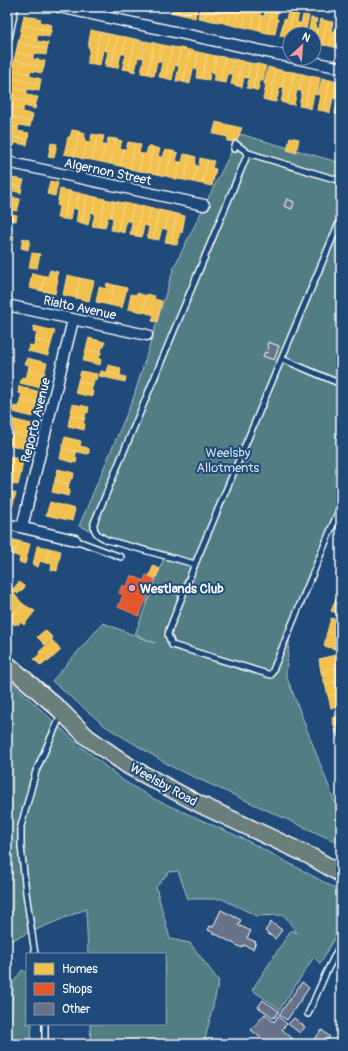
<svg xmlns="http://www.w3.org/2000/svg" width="348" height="1051" font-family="Pangolin,sans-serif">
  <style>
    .green { fill: #527d84; stroke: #a8bec2 }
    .homes { fill: #f2c14e; stroke: #f6d483 }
    .shops { fill: #e4572e; stroke: #ec896d }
    .building { fill: #687289; stroke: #fff }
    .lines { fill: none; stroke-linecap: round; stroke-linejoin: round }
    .service-casing { stroke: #fff; stroke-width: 8 }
    .minor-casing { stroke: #fff; stroke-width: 13 }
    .primary-casing { stroke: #fff; stroke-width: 19 }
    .service { stroke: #1f4a7a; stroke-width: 5 }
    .minor { stroke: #1f4a7a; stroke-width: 10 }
    .primary { stroke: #6b7f7c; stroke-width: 16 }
    .poi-dot { fill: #ff9aa2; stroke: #1f4a7a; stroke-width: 1.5 }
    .labels { text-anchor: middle; stroke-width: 4; stroke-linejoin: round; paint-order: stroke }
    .street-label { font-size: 13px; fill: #fff; stroke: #1f4a7a }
    .park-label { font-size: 13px; fill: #d4dee0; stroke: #1f4a7a }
    .poi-label { font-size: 13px; font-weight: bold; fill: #fff; stroke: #1f4a7a; text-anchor: start }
  </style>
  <rect width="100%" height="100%" fill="#1f4a7a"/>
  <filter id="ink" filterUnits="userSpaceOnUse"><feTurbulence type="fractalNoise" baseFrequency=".025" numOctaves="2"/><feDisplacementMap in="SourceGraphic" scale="8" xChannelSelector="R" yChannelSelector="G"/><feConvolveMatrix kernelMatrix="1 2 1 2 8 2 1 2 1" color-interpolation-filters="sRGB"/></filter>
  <g filter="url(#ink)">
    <path class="green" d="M 240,134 L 341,163 L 341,511 L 290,633 L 286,675 L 341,818 L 341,844 L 172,767 L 105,726 L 52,681 L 103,623 L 155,643 L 135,634 L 166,552 L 101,535 L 79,526 L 133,399 L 174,267 Z
      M 7,678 L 79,745 L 124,781 L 152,798 L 246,840 L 335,888 L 341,896 L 341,926 L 320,964 L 314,957 L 280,1009 L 252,990 L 291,930 L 297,933 L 284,915 L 257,916 L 222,899 L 188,899 L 178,871 L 169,872 L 156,887 L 170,939 L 190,943 L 219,981 L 204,1044 L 91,1044 L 90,1024 L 165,1024 L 165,954 L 88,954 L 86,909 L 7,942 Z
      M 22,970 L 27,972 L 27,1024 L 32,1024 L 31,1044 L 7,1044 L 7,1014 L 12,1015 L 13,983 Z"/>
    <path class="homes" d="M 173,7 L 181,7 L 179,14 L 171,12 Z
      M 181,7 L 189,7 L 187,16 L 179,14 Z
      M 189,7 L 197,7 L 195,18 L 187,16 Z
      M 200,7 L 207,7 L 204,19 L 198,18 Z
      M 207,7 L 215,7 L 212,21 L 204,19 Z
      M 215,7 L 223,7 L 220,22 L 212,21 Z
      M 223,7 L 229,7 L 229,9 L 231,9 L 227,24 L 220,22 Z
      M 233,7 L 239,7 L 235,26 L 227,24 L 231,9 L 233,9 Z
      M 239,7 L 245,7 L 244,12 L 246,12 L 243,27 L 235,26 Z
      M 250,7 L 256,7 L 251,29 L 243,27 L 246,12 L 249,13 Z
      M 256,7 L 262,7 L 260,15 L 262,16 L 259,31 L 251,29 Z
      M 266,7 L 272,9 L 267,33 L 259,31 L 262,16 L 264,16 Z
      M 272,9 L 278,10 L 276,19 L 278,19 L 275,34 L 267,33 Z
      M 288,11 L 293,12 L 287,37 L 280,36 L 284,19 L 286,20 Z
      M 293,12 L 299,13 L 297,22 L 299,23 L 296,34 L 290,34 L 290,38 L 287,37 Z
      M 24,15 L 41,19 L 40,22 L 52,25 L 51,31 L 22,25 Z
      M 303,15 L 309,16 L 305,34 L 296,34 L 299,23 L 301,23 Z
      M 311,18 L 317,19 L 315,28 L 317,28 L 314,43 L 314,34 L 308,34 Z
      M 321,19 L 327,21 L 322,45 L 314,43 L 317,28 L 319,28 Z
      M 327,21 L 333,22 L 331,31 L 333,31 L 330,46 L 322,45 Z
      M 337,23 L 341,24 L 341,33 L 338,48 L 330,46 L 333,31 L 335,32 Z
      M 22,25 L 51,31 L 49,37 L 38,35 L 37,38 L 20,34 Z
      M 91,30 L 100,32 L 94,64 L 87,63 L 90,48 L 88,47 Z
      M 100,32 L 109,34 L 106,51 L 103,50 L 100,65 L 94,64 Z
      M 20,34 L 37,38 L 37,41 L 48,43 L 47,49 L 18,43 Z
      M 109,34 L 118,36 L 111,67 L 105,66 L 108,51 L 106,51 Z
      M 118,36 L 126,37 L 123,54 L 121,54 L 118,68 L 111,67 Z
      M 126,37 L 135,39 L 129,70 L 122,69 L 126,54 L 123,54 Z
      M 135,39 L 144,41 L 141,58 L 138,57 L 135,72 L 129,70 Z
      M 145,41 L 154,43 L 148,74 L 141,73 L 144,58 L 142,58 Z
      M 18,43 L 47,49 L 46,55 L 34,53 L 33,56 L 16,52 Z
      M 154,43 L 163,45 L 159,62 L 157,61 L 154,76 L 148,74 Z
      M 163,45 L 172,47 L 165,78 L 159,77 L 162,62 L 159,62 Z
      M 172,47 L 181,48 L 177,66 L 175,65 L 172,80 L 165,78 Z
      M 181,48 L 190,50 L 183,82 L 176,81 L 179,66 L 177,66 Z
      M 190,50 L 198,52 L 195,69 L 193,69 L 190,84 L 183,82 Z
      M 16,52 L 33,56 L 33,59 L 45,61 L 44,67 L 14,60 Z
      M 198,52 L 207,54 L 202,79 L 196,78 L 197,70 L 195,69 Z
      M 207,54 L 216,56 L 213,73 L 210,72 L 209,80 L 202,79 Z
      M 216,56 L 225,57 L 220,82 L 213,81 L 215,73 L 213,73 Z
      M 225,57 L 233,59 L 230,74 L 228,74 L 226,83 L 220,82 Z
      M 234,59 L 242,61 L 237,86 L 231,84 L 233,75 L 231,74 Z
      M 14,60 L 44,67 L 42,73 L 31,71 L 30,74 L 12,70 Z
      M 242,61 L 250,63 L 247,78 L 244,77 L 242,87 L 237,86 Z
      M 250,63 L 258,64 L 253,89 L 247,88 L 249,78 L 247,78 Z
      M 258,64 L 266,66 L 263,81 L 260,81 L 258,91 L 253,89 Z
      M 268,67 L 276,69 L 270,101 L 263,99 L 266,85 L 264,84 Z
      M 276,69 L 285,71 L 282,87 L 280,87 L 276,102 L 270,101 Z
      M 12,70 L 30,74 L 30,76 L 41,79 L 40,85 L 10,78 Z
      M 285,71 L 294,72 L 287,104 L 281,102 L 284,88 L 282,87 Z
      M 294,72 L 303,74 L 299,91 L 297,90 L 294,105 L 287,104 Z
      M 303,74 L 311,76 L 305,107 L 299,106 L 302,91 L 299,91 Z
      M 311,76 L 320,78 L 317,95 L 314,94 L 311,109 L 305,107 Z
      M 10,78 L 40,85 L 39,91 L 27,89 L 27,91 L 8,87 Z
      M 322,78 L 330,80 L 324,111 L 317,110 L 320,95 L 318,95 Z
      M 330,80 L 339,82 L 336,99 L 333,98 L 330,113 L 324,111 Z
      M 339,82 L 341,82 L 341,116 L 335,114 L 338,99 L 336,99 Z
      M 8,87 L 27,91 L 26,95 L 38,97 L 36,103 L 7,97 Z
      M 7,97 L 36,103 L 35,109 L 24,106 L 23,109 L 7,106 Z
      M 7,106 L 23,109 L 23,112 L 33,115 L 31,122 L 7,116 Z
      M 7,116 L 31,122 L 30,127 L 19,125 L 18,128 L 7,126 Z
      M 216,122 L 242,128 L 236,142 L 227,141 L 228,137 L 213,134 Z
      M 7,126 L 18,128 L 18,131 L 29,133 L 28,140 L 7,135 Z
      M 72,130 L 79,131 L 74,156 L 64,154 L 68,137 L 70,137 Z
      M 79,131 L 85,133 L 84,141 L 87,142 L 83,159 L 74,156 Z
      M 92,134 L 98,135 L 92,160 L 83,159 L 87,142 L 90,142 Z
      M 7,135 L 28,140 L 27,145 L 15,143 L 14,146 L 7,145 Z
      M 98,135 L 104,136 L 102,145 L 105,145 L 101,162 L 92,160 Z
      M 290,137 L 299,139 L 296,153 L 287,150 Z
      M 108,138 L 116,139 L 110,164 L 101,162 L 105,145 L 107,146 Z
      M 116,139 L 122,141 L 120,148 L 124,149 L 120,166 L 110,164 Z
      M 128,142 L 135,143 L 130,169 L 120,166 L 124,149 L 126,149 Z
      M 51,143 L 57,144 L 54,158 L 48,157 Z
      M 135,143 L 141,145 L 139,153 L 143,154 L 139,171 L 130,169 Z
      M 148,146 L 153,147 L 148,172 L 139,171 L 143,154 L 146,154 Z
      M 153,147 L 160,149 L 158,156 L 161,157 L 157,174 L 148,172 Z
      M 165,150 L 172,151 L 166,176 L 157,174 L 161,157 L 163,158 Z
      M 172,151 L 178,153 L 176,161 L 180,162 L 176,179 L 166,176 Z
      M 184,154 L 190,155 L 184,180 L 176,179 L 180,162 L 182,162 Z
      M 190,155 L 196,157 L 195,165 L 197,166 L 193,182 L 184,180 Z
      M 200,158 L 208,160 L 202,184 L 193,182 L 197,166 L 199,166 Z
      M 208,160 L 214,161 L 212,168 L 216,169 L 212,186 L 202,184 Z
      M 7,173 L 12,174 L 12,178 L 24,180 L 22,187 L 7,184 Z
      M 50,181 L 58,183 L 55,196 L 47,194 Z
      M 7,184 L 22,187 L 21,193 L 10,190 L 9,194 L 7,193 Z
      M 60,189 L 70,191 L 64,219 L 57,218 L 59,206 L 57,205 Z
      M 70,191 L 79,193 L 76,209 L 72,208 L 70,220 L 64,219 Z
      M 7,193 L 9,194 L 8,196 L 20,199 L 19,205 L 7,203 Z
      M 79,193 L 87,195 L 82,223 L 76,222 L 78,210 L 76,209 Z
      M 87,195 L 96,197 L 93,213 L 91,212 L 88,225 L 82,223 Z
      M 96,197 L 105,199 L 99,227 L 92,226 L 95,213 L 93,213 Z
      M 105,199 L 114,201 L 111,217 L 108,217 L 105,228 L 99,227 Z
      M 114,201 L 124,203 L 118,231 L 111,230 L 113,218 L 111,217 Z
      M 7,203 L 19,205 L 17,211 L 7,209 Z
      M 124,203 L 133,205 L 130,221 L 126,221 L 124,233 L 118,231 Z
      M 133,205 L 142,206 L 136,236 L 130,234 L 132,222 L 130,221 Z
      M 142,206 L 151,208 L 147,226 L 144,225 L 142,237 L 136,236 Z
      M 151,208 L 159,210 L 153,239 L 147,238 L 149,226 L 147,226 Z
      M 159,210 L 169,212 L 165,229 L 162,228 L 159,240 L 153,239 Z
      M 169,212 L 177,214 L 171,243 L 165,242 L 168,230 L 165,229 Z
      M 7,213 L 17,215 L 16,221 L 7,219 Z
      M 177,214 L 185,216 L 182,233 L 180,232 L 177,245 L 171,243 Z
      M 7,234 L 14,236 L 13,242 L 7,241 Z
      M 23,238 L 30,240 L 28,250 L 21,248 Z
      M 32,253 L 40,254 L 37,268 L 29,267 Z
      M 50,270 L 58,272 L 56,278 L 58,279 L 55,294 L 42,291 L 45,276 L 48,276 Z
      M 32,273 L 45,276 L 42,291 L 29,288 Z
      M 67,275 L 80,278 L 76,298 L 63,295 Z
      M 80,278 L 94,281 L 89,301 L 76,298 Z
      M 107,283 L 114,285 L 109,305 L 96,302 L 99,287 L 106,289 Z
      M 114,285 L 127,288 L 122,308 L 109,305 Z
      M 137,293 L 147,296 L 143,312 L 128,309 L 131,294 L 136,295 Z
      M 147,294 L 155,296 L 154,299 L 162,301 L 157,322 L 152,321 L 154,315 L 143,312 Z
      M 34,326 L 55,331 L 51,344 L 35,340 L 37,333 L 33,332 Z
      M 89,338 L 105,342 L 104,347 L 102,347 L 101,353 L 86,349 Z
      M 35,340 L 51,344 L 48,356 L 28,351 L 29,345 L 34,346 Z
      M 86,349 L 101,353 L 99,358 L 101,359 L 100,365 L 83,361 Z
      M 27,358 L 47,363 L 44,375 L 28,371 L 29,365 L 25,364 Z
      M 108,365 L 121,368 L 120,376 L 107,372 Z
      M 28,371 L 44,375 L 41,388 L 20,383 L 22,377 L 26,378 Z
      M 81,371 L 97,374 L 96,380 L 94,379 L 93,385 L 78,381 Z
      M 101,371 L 126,377 L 125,382 L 99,376 Z
      M 78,381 L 93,385 L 91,391 L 93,391 L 92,397 L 75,393 Z
      M 19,386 L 40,392 L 37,404 L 20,400 L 22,394 L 18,393 Z
      M 20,400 L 37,404 L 33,417 L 13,412 L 14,406 L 19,407 Z
      M 73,404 L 89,407 L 88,413 L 86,412 L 85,418 L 70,415 Z
      M 70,415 L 85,418 L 83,424 L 85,424 L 84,430 L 68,426 Z
      M 11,419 L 32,424 L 29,437 L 13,433 L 14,426 L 10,425 Z
      M 13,433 L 29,437 L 25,449 L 7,444 L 7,438 L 11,439 Z
      M 65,437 L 81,441 L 80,446 L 88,448 L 89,449 L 89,453 L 87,454 L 62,448 Z
      M 62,448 L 77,451 L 75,457 L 77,458 L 76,463 L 60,459 Z
      M 7,456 L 23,460 L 21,473 L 7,470 Z
      M 58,469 L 74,473 L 73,479 L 71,478 L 69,484 L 55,480 Z
      M 7,470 L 21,473 L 18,485 L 7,483 Z
      M 55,480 L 69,484 L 68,490 L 70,490 L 68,496 L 52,492 Z
      M 7,490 L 16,493 L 13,505 L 7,504 Z
      M 50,502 L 75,509 L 72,521 L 46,515 Z
      M 7,538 L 18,541 L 14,555 L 8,553 L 7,557 Z
      M 18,541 L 30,544 L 25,564 L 19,562 L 20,557 L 14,555 Z
      M 37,546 L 49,548 L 46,563 L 40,561 L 38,567 L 33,565 Z
      M 49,548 L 61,551 L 57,571 L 51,570 L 52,564 L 46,563 Z
      M 153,566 L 160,569 L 155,579 L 149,577 Z
      M 19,582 L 25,587 L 18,594 L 12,590 Z
      M 12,590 L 16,592 L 7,603 L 7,596 Z
      M 14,594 L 23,604 L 9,621 L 7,619 L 7,603 Z
      M 336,599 L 341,601 L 341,615 L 331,611 Z
      M 23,604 L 35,611 L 24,625 L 20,622 L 18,625 L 16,623 L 15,625 L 11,622 L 12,620 L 11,619 Z
      M 331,618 L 341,621 L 341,636 L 327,632 Z
      M 45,630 L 53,638 L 45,645 L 37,637 Z
      M 327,632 L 341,636 L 338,650 L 324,646 Z
      M 52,640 L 61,650 L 48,662 L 47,661 L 41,666 L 34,659 L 40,654 L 39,652 Z
      M 335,655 L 338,667 L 321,672 L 319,659 Z
      M 338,667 L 341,680 L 325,684 L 321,672 Z
      M 341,680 L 341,693 L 328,696 L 325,684 Z
      M 341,693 L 341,706 L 331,708 L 328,696 Z
      M 341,715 L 341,728 L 335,729 L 332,718 Z
      M 341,728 L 341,740 L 339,740 L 335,729 Z"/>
    <path class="shops" d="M 131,575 L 144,581 L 146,575 L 155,579 L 139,616 L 118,607 L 123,595 L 119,593 L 122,585 L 127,587 Z"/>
    <path class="building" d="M 287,199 L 294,202 L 292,209 L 284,206 Z
      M 268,342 L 279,346 L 274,360 L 263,356 L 265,352 L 267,353 L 269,346 L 267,345 Z
      M 221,910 L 241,920 L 238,925 L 251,931 L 247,938 L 256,942 L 253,949 L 244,945 L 242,948 L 208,930 L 210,926 L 213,927 Z
      M 271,922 L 282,930 L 275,939 L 265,931 Z
      M 302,982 L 309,988 L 287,1020 L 279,1015 Z
      M 263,1000 L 279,1011 L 274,1018 L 258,1007 Z
      M 265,1014 L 274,1022 L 278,1016 L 287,1024 L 282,1029 L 293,1039 L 288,1044 L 268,1044 L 251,1030 Z
      M 294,1018 L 305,1027 L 300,1033 L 288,1024 Z
      M 322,1030 L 330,1037 L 324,1044 L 314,1044 L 312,1042 Z"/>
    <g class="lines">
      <g class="service-casing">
        <path id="service" d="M 234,149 L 236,144 L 248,153 L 341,181
          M 341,218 L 195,564 L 169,630 L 168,635 L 172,645 L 271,675 L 341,505
          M 282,359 L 341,384
          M 75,540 L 121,557
          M 195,564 L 107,540 C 99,536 93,533 94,523 L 248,153
          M 35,954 L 26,893 L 21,846 L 21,826 L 36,771 L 61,715
          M 308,1014 L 326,973 L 341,943
          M 45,1024 L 45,1044"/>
      </g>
      <g class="minor-casing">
        <path id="minor" d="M 59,7 L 290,57
          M 7,36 L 13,7
          M 294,58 L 341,68
          M 7,162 L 204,205
          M 7,305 L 147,335
          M 7,524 L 75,540
          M 22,527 L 73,320"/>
      </g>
      <g class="primary-casing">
        <path id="primary" d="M 7,664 L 59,709 L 87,737 L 130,767 L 199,804 L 310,856 L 341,874"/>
      </g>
      <use href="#service" class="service"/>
      <use href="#minor" class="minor"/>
      <use href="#primary" class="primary"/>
    </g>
  </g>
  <circle class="poi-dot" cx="132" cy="588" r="4"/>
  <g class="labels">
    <g class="street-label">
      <text transform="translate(108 171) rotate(12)" y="5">Algernon Street</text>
      <text transform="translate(80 307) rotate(12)" y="5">Rialto Avenue</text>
      <text transform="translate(35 420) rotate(-76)" y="5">Reporto Avenue</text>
      <text transform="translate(164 784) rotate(29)" y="5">Weelsby Road</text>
    </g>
    <g class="park-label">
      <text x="228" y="457">Weelsby<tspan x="228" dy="15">Allotments</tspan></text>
    </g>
    <g class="poi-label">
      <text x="140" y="593">Westlands Club</text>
    </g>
  </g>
  <rect width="348" height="1051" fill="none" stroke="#1f4a7a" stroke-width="24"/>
  <rect x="12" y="12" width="324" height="1027" fill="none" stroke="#fff" stroke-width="1.5" filter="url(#ink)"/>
  <rect x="26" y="953" width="140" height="72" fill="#1f4a7a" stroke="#7992af"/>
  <rect x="34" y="963" width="20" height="12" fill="#f2c14e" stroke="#7992af"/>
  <text x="62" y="973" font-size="12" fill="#ffffff">Homes</text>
  <rect x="34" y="983" width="20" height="12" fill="#e4572e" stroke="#7992af"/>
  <text x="62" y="993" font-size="12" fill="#ffffff">Shops</text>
  <rect x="34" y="1003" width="20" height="12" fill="#687289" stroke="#7992af"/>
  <text x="62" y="1013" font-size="12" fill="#ffffff">Other</text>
  <g transform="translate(302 46) rotate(26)"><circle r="19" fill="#1f4a7a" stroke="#7992af"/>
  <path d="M0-3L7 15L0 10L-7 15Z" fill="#ff9aa2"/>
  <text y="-6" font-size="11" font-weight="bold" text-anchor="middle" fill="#ffffff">N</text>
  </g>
</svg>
